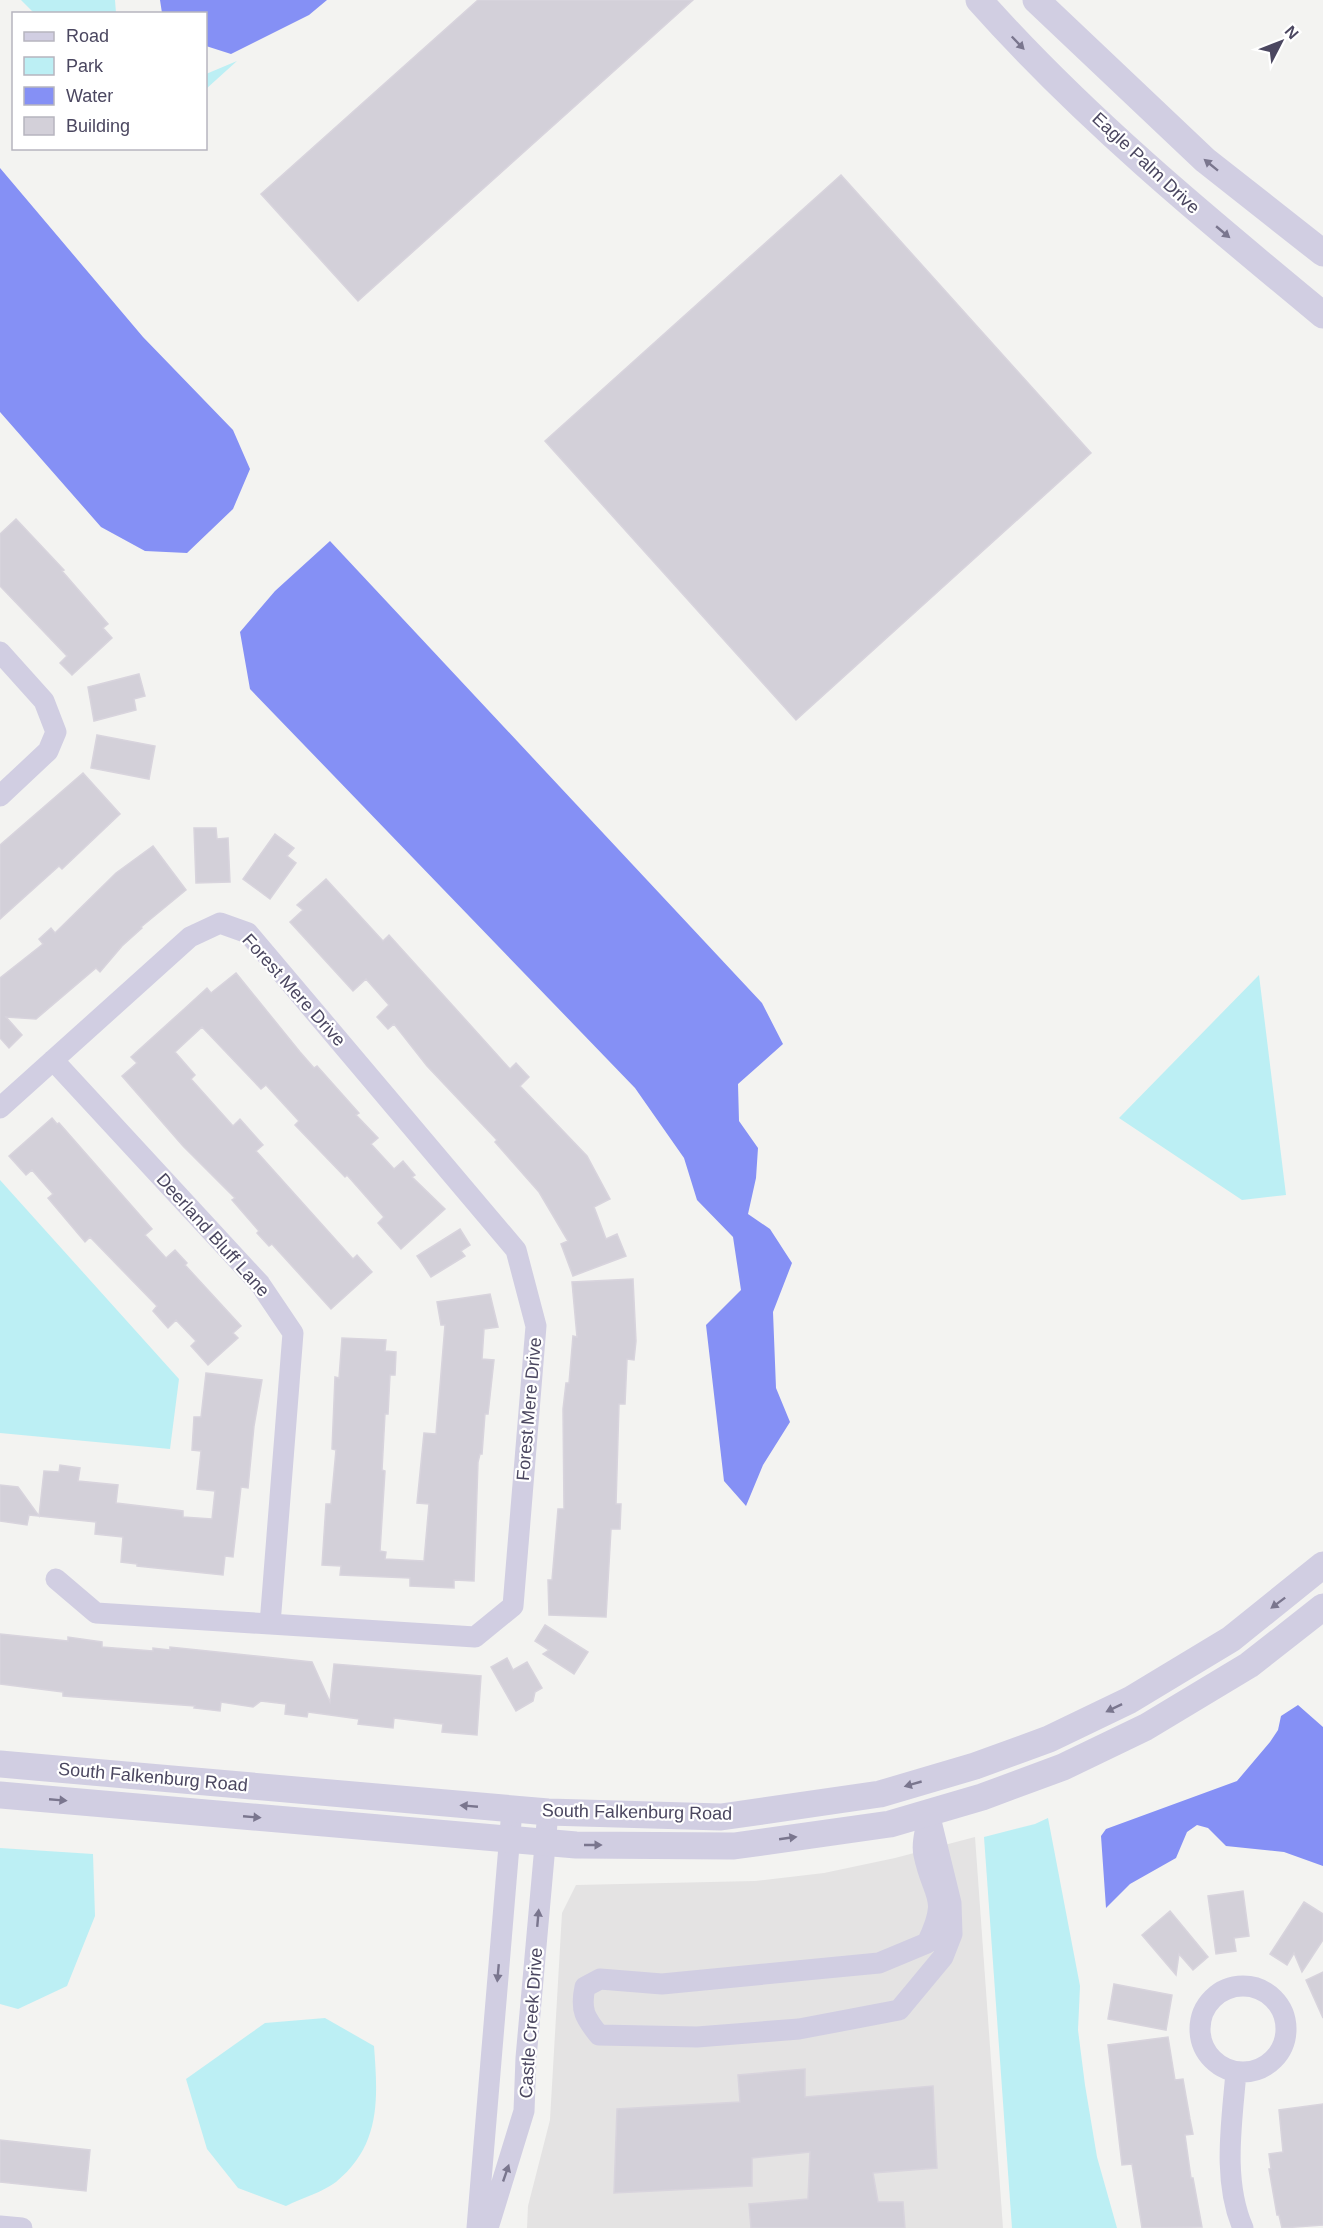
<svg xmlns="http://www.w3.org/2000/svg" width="1323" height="2228" font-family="Helvetica,sans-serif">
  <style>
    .education { fill: #e4e3e3 }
    .green { fill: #bceff4 }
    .water { fill: #8590f5 }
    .building { fill: #d3d0d9; stroke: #d8d4dd; stroke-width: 1.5 }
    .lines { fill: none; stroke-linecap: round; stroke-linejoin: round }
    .minor { stroke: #d1cee2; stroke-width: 21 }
    .tertiary { stroke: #d1cee2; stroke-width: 27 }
    .oneway { fill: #7a768e }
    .labels { text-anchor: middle; stroke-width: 4.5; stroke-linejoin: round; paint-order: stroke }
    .street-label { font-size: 18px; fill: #4b4760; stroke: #fff }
  </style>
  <rect width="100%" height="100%" fill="#f3f3f1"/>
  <path class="education" d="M 975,1837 L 1003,2228 L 527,2228 L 528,2206 L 550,2120 L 562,1913 L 576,1885 L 755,1881 L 824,1873 L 895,1858 Z"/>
  <path class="green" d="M 21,0 L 115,0 L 116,13 L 34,13 Z
    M 237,61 L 206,89 L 206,74 Z
    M 1259,975 L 1286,1195 L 1242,1200 L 1119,1118 Z
    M 0,1180 L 179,1379 L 170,1449 L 0,1433 Z
    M 1048,1818 L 1080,1986 L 1078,2030 L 1085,2085 L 1097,2157 L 1117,2228 L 1012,2228 L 984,1837 L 1035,1824 Z
    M 0,1848 L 93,1854 L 95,1916 L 67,1986 L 18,2009 L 0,2004 Z
    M 325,2018 L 374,2046 C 378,2099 381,2145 336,2182 C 323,2192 302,2198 286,2206 L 238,2188 L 207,2149 L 186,2079 L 265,2023 Z"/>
  <path class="water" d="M 160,0 L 327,0 L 309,15 L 231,54 L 206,46 L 206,14 L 162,13 Z
    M 0,168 L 143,337 L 233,430 L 250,469 L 233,509 L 187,553 L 145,551 L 101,527 L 0,412 Z
    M 330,541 L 762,1003 L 783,1044 L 738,1084 L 739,1121 L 758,1148 L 756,1178 L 748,1214 L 770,1229 L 792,1263 L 773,1312 L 776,1388 L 790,1422 L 763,1465 L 746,1506 L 724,1481 L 706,1325 L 741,1290 L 733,1237 L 697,1200 L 684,1158 L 635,1088 L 250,689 L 240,632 L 275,591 Z
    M 1298,1705 L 1323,1727 L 1323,1866 L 1284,1852 L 1226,1846 L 1208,1828 L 1197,1825 L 1187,1832 L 1176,1858 L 1130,1884 L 1106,1908 L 1101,1836 L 1106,1829 L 1237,1781 L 1270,1742 L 1278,1730 L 1281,1716 Z"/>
  <path class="building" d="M 478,0 L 693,0 L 358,301 L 261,194 Z
    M 841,175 L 1091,453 L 796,720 L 545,441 Z
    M 16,519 L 64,570 L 62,571 L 108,624 L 103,628 L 112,638 L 72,675 L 60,663 L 67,656 L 0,586 L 0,534 Z
    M 139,674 L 145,696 L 134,699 L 136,710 L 94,721 L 88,687 Z
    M 97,735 L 155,746 L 149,779 L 91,768 Z
    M 83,773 L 120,814 L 62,869 L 59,866 L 0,919 L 0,845 Z
    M 194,828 L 216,828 L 217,839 L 228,838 L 230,882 L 196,883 Z
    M 275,834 L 294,848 L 287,856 L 296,863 L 270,899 L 243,879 Z
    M 153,846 L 186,890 L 141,927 L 142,928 L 122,946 L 100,972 L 96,968 L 36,1019 L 6,1017 L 22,1035 L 9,1048 L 0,1038 L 0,978 L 43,944 L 39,939 L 51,928 L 55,933 L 116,873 Z
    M 326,879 L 383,941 L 389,935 L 510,1069 L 516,1063 L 529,1077 L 520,1086 L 587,1156 L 610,1199 L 594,1207 L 606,1239 L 617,1234 L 626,1256 L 573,1276 L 561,1244 L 568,1241 L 539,1192 L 495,1142 L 497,1140 L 427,1066 L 394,1024 L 388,1029 L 377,1017 L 389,1005 L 366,979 L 353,991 L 290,922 L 303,910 L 297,905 Z
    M 236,973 L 300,1052 L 314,1068 L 317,1066 L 359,1113 L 356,1115 L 378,1138 L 371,1144 L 394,1169 L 403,1161 L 415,1175 L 412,1177 L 445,1209 L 401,1249 L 378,1223 L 384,1217 L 347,1175 L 345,1177 L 295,1125 L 299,1121 L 266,1085 L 261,1089 L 202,1027 L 175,1052 L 195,1075 L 191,1079 L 233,1126 L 240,1119 L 263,1145 L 256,1151 L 353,1259 L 357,1255 L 372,1272 L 331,1309 L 272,1244 L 269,1246 L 257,1233 L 259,1231 L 232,1200 L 235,1198 L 183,1146 L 122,1076 L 137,1063 L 131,1057 L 183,1010 L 207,988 L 211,993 Z
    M 52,1118 L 57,1124 L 59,1123 L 152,1229 L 145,1235 L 166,1258 L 175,1250 L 187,1263 L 185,1265 L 241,1326 L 233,1333 L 238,1338 L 208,1365 L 191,1346 L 196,1341 L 176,1320 L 168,1328 L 153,1311 L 157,1306 L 90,1237 L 85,1242 L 48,1198 L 53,1194 L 32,1170 L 26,1175 L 9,1156 Z
    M 460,1229 L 470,1245 L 461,1251 L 465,1256 L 431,1277 L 417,1256 Z
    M 633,1279 L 636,1341 L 634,1360 L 627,1359 L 625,1404 L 619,1404 L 616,1504 L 621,1504 L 620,1529 L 611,1529 L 606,1617 L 549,1615 L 548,1580 L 552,1580 L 558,1509 L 564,1509 L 563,1409 L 566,1383 L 569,1383 L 573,1336 L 577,1337 L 572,1282 Z
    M 490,1294 L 498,1327 L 484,1329 L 482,1359 L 494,1360 L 488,1414 L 485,1414 L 482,1454 L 480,1454 L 478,1462 L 474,1581 L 454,1580 L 454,1588 L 410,1586 L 410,1578 L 340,1575 L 341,1566 L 322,1565 L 326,1504 L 331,1504 L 336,1450 L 332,1449 L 335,1377 L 339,1378 L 342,1338 L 386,1340 L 385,1351 L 396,1352 L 395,1375 L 390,1375 L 388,1414 L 385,1414 L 382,1470 L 385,1471 L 380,1551 L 386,1552 L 385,1559 L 424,1561 L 429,1504 L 417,1503 L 424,1433 L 436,1434 L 445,1325 L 441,1325 L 437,1302 Z
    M 206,1373 L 262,1380 L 254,1426 L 248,1488 L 241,1487 L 233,1557 L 225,1556 L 223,1575 L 137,1566 L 137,1564 L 121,1562 L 123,1537 L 95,1534 L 96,1522 L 29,1515 L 27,1525 L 0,1521 L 0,1485 L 18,1487 L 39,1516 L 44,1471 L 59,1472 L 60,1465 L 80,1468 L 78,1481 L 118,1485 L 116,1503 L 183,1511 L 183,1517 L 212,1519 L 215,1491 L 197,1489 L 201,1451 L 192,1450 L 194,1417 L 201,1417 Z
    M 545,1625 L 588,1652 L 574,1674 L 543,1654 L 549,1650 L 535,1641 Z
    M 0,1634 L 68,1641 L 68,1637 L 102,1642 L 102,1647 L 153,1651 L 153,1648 L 170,1650 L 170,1647 L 312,1662 L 330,1702 L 334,1664 L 481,1676 L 477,1735 L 442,1732 L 443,1724 L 394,1718 L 393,1728 L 358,1724 L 359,1719 L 308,1712 L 307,1717 L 285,1714 L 286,1704 L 261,1701 L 253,1707 L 221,1702 L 220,1711 L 194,1708 L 195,1706 L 63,1696 L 63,1692 L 0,1684 Z
    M 507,1658 L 513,1670 L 527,1662 L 542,1688 L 535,1692 L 533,1701 L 516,1711 L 491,1667 Z
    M 1243,1891 L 1249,1936 L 1234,1938 L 1236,1951 L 1216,1954 L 1208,1896 Z
    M 1304,1902 L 1323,1914 L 1323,1940 L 1302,1972 L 1294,1953 L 1287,1965 L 1270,1954 Z
    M 1170,1911 L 1208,1957 L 1193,1970 L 1179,1954 L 1176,1975 L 1142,1935 Z
    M 1323,1972 L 1323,2018 L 1306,1980 Z
    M 1114,1984 L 1172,1995 L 1166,2030 L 1108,2019 Z
    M 1168,2037 L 1175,2080 L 1183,2079 L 1190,2119 L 1193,2134 L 1185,2135 L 1191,2178 L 1193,2178 L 1202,2227 L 1142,2228 L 1132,2164 L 1122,2165 L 1108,2045 Z
    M 805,2069 L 805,2097 L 933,2086 L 937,2168 L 873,2173 L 878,2202 L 903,2202 L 905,2228 L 751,2228 L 749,2204 L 808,2199 L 810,2152 L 752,2158 L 752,2186 L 614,2193 L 617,2109 L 740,2102 L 738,2075 Z
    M 1323,2104 L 1323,2225 L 1282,2228 L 1279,2215 L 1277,2215 L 1269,2169 L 1271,2169 L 1269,2154 L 1283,2152 L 1279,2110 Z
    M 0,2140 L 90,2150 L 86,2191 L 0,2182 Z"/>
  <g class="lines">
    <path class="minor" d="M 0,652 L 44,701 L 56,732 L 48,751 L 0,796
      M 53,1060 L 260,1284 L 293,1333 L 270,1624
      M 0,1108 L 190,937 L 220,923 L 248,933 L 516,1250 L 536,1326 L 513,1606 L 475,1637 L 96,1613 L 56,1579
      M 929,1813 L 951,1903 L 952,1934 L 943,1957 L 899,2010 L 799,2029 L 697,2037 L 599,2035 C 585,2018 580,2010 585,1987 L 600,1979 L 662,1984 L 879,1963 L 927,1943 C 950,1895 933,1899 924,1855 C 921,1843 927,1825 929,1813 Z
      M1200 2029a43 43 0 1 1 86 0a43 43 0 1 1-86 0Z
      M 1236,2072 C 1232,2122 1222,2180 1243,2228
      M 0,2226 L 22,2228
      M 477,2228 L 512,1810
      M 488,2228 L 524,2111 L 526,2058 L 548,1812"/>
    <path class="tertiary" d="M 979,0 C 1082,116 1203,216 1323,315
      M 1036,0 L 1205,160 L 1323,253
      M 0,1764 L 548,1812 L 721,1817 L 880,1794 L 975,1766 L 1049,1739 L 1130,1700 L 1231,1639 L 1323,1565
      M 0,1795 L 576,1845 L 734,1846 L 890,1824 L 982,1797 L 1063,1767 L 1146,1727 L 1249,1665 L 1323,1607"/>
  </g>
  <defs><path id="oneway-solid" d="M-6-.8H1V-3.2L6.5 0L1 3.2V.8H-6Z" transform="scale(1.5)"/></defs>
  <g class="oneway">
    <use href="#oneway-solid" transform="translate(1018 43) rotate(46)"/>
    <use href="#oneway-solid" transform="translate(1211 165) rotate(-141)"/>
    <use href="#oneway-solid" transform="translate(1223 232) rotate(40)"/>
    <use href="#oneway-solid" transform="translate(1278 1603) rotate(143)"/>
    <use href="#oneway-solid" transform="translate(1114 1708) rotate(154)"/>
    <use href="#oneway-solid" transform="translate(913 1784) rotate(164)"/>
    <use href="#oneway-solid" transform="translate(58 1800) rotate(5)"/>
    <use href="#oneway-solid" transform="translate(469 1806) rotate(-175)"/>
    <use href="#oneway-solid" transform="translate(252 1817) rotate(5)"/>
    <use href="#oneway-solid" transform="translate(788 1838) rotate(-8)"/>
    <use href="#oneway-solid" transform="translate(593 1845)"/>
    <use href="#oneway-solid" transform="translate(538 1918) rotate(-85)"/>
    <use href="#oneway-solid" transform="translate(498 1973) rotate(95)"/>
    <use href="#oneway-solid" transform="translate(506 2173) rotate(-71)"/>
  </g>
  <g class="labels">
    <g class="street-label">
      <text transform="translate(1146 163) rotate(43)" y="6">Eagle Palm Drive</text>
      <text transform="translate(294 990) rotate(48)" y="6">Forest Mere Drive</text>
      <text transform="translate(213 1235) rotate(48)" y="6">Deerland Bluff Lane</text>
      <text transform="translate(529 1409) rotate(-85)" y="6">Forest Mere Drive</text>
      <text transform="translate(153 1777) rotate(5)" y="6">South Falkenburg Road</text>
      <text transform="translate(637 1812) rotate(1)" y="6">South Falkenburg Road</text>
      <text transform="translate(531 2023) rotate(-86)" y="6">Castle Creek Drive</text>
    </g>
  </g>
  <rect x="12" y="12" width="195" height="138" fill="#ffffff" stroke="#b7b5bf" stroke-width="1.5"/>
  <rect x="24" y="32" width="30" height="9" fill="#d1cee2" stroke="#b7b5bf" stroke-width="1.5"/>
  <text x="66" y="42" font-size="18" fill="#4b4760">Road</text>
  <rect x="24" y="57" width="30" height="18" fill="#bceff4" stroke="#b7b5bf" stroke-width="1.5"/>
  <text x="66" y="72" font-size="18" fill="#4b4760">Park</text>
  <rect x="24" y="87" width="30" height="18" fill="#8590f5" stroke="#b7b5bf" stroke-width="1.5"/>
  <text x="66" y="102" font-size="18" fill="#4b4760">Water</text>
  <rect x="24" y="117" width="30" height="18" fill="#d3d0d9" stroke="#b7b5bf" stroke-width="1.5"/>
  <text x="66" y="132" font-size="18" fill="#4b4760">Building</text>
  <g transform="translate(1281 42) rotate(48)" stroke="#ffffff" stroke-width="4.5" paint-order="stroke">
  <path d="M0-4.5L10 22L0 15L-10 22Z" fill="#4b4760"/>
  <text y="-9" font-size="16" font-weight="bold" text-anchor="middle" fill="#4b4760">N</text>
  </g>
</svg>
